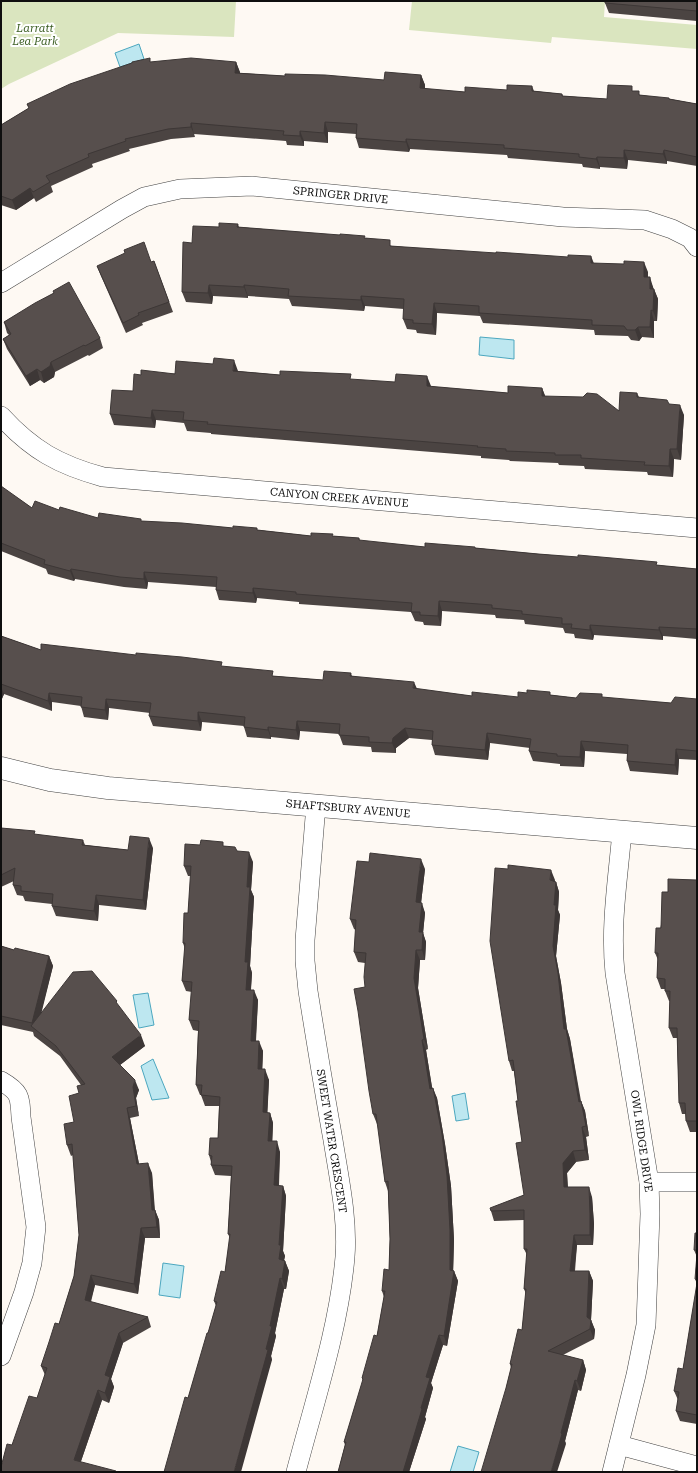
<svg xmlns="http://www.w3.org/2000/svg" width="698" height="1473" font-family="'Roboto Serif',serif">
  <style>
    .green { fill: #dae5bf }
    .water { fill: #bde7f0; stroke: #4ca7bf }
    .lines { fill: none; stroke-linecap: round; stroke-linejoin: round }
    .minor-casing { stroke: #424242; stroke-width: 20 }
    .tertiary-casing { stroke: #424242; stroke-width: 23 }
    .minor { stroke: #fff; stroke-width: 19 }
    .tertiary { stroke: #fff; stroke-width: 22 }
    .wall { fill: #4b4442 }
    .shaded-wall { fill: #3d3736 }
    .building { fill: #574f4d; stroke: #3d3736 }
    .labels { text-anchor: middle; stroke-width: 4; stroke-linejoin: round; paint-order: stroke }
    .park-label { font-size: 11px; font-style: italic; fill: #3e6026; stroke: #fff }
    .street-label { font-size: 11px; fill: #0f0f0f; stroke: #fff }
  </style>
  <rect width="100%" height="100%" fill="#fef9f3"/>
  <path class="green" d="M 1,1 L 236,1 L 234,37 L 118,33 L 9,84 L 1,89 Z
    M 412,1 L 605,1 L 604,17 L 697,25 L 697,49 L 552,37 L 551,43 L 409,30 Z"/>
  <path class="water" d="M 139,44 L 144,59 L 120,67 L 115,53 Z
    M 480,337 L 514,340 L 514,359 L 479,355 Z
    M 148,993 L 154,1025 L 139,1028 L 133,995 Z
    M 153,1059 L 169,1098 L 152,1100 L 141,1066 Z
    M 465,1093 L 469,1119 L 456,1121 L 452,1096 Z
    M 163,1263 L 184,1266 L 180,1298 L 159,1295 Z
    M 458,1446 L 479,1452 L 473,1472 L 450,1472 Z"/>
  <g class="lines">
    <g class="minor-casing">
      <g id="minor">
        <path id="s1" d="M 1,283 L 122,209 L 144,197 L 180,189 L 252,186 L 563,217 L 645,220 L 672,229 L 690,238 L 697,247"/>
        <path id="s2" d="M 1,416 C 32,450 59,465 103,477 L 697,528"/>
        <path d="M 1,1081 C 20,1092 20,1096 21,1117 L 36,1227 L 32,1263 L 24,1292 L 1,1356"/>
        <path d="M 649,1182 L 697,1182"/>
        <path d="M 619,1445 L 697,1466"/>
        <path d="M 296,1472 C 314,1403 339,1328 345,1257 C 348,1219 339,1178 333,1140 C 324,1090 316,1041 308,991 L 305,961 L 305,940 L 316,805"/>
        <path d="M 612,1472 L 636,1375 L 646,1325 L 650,1214 L 649,1182 L 615,973 C 610,926 618,879 622,831"/>
      </g>
    </g>
    <g class="tertiary-casing">
      <g id="tertiary">
        <path id="s3" d="M 1,768 L 50,780 L 108,788 L 697,838"/>
      </g>
    </g>
    <use href="#minor" class="minor"/>
    <use href="#tertiary" class="tertiary"/>
  </g>
  <path class="wall" d="M 697,1 L 697,21 L 609,13 L 605,3 Z
    M 151,62 L 236,62 L 240,73 L 285,76 L 384,80 L 421,75 L 425,85 L 425,89 L 465,92 L 507,90 L 532,86 L 534,91 L 562,94 L 563,96 L 607,99 L 634,91 L 640,95 L 670,99 L 697,104 L 697,166 L 667,161 L 667,164 L 628,160 L 627,169 L 600,167 L 600,169 L 583,167 L 582,164 L 508,158 L 507,155 L 410,149 L 409,152 L 359,148 L 356,138 L 356,134 L 328,132 L 328,143 L 304,141 L 304,146 L 287,145 L 286,141 L 194,134 L 195,137 L 171,139 L 129,149 L 130,151 L 92,164 L 93,167 L 51,186 L 53,192 L 36,202 L 34,198 L 16,210 L 1,205 L 1,125 L 29,108 L 27,104 Z
    M 238,224 L 239,227 L 366,238 L 392,246 L 594,263 L 648,272 L 648,277 L 653,287 L 658,299 L 657,321 L 654,321 L 654,338 L 642,337 L 639,341 L 631,340 L 628,336 L 595,335 L 594,330 L 483,323 L 480,316 L 437,313 L 436,335 L 417,333 L 416,330 L 407,329 L 403,319 L 404,309 L 365,306 L 364,311 L 292,306 L 289,299 L 248,296 L 248,298 L 213,296 L 212,304 L 186,302 L 182,292 L 192,243 L 219,227 Z
    M 154,261 L 173,312 L 142,323 L 143,325 L 126,333 L 101,276 L 97,266 L 152,262 Z
    M 53,291 L 100,338 L 103,348 L 89,356 L 88,355 L 55,372 L 54,377 L 44,383 L 40,380 L 30,386 L 7,349 L 3,339 L 9,335 L 7,333 L 4,322 L 54,293 Z
    M 237,371 L 280,375 L 353,380 L 508,393 L 542,388 L 545,396 L 619,411 L 637,393 L 639,397 L 669,404 L 684,415 L 681,460 L 674,459 L 673,477 L 648,475 L 647,472 L 585,469 L 584,466 L 559,465 L 558,463 L 510,461 L 509,460 L 481,458 L 481,456 L 211,434 L 211,433 L 187,431 L 184,423 L 156,420 L 155,428 L 114,425 L 110,414 L 133,391 L 141,375 Z
    M 1,487 L 32,508 L 59,510 L 98,518 L 258,530 L 311,536 L 333,536 L 359,538 L 360,541 L 425,547 L 476,548 L 697,569 L 697,639 L 663,636 L 663,640 L 594,635 L 593,640 L 575,638 L 574,634 L 565,633 L 563,628 L 525,624 L 524,620 L 496,618 L 495,615 L 442,611 L 441,626 L 424,625 L 423,622 L 415,621 L 411,612 L 299,604 L 299,602 L 257,598 L 256,603 L 219,600 L 216,590 L 216,587 L 148,582 L 147,589 L 124,587 L 75,579 L 74,581 L 48,574 L 46,569 L 1,551 Z
    M 1,636 L 41,650 L 223,667 L 274,676 L 323,680 L 351,673 L 352,676 L 417,689 L 472,696 L 518,697 L 551,695 L 576,698 L 604,698 L 671,703 L 697,699 L 697,760 L 679,759 L 678,775 L 630,771 L 627,761 L 627,754 L 585,751 L 584,767 L 560,766 L 560,764 L 533,761 L 529,751 L 530,748 L 490,743 L 488,760 L 435,755 L 432,745 L 432,740 L 409,738 L 396,748 L 396,753 L 372,752 L 371,747 L 343,745 L 339,734 L 300,731 L 299,740 L 271,737 L 271,739 L 247,737 L 244,727 L 244,726 L 202,722 L 201,731 L 153,726 L 149,716 L 150,713 L 109,708 L 108,720 L 84,717 L 81,706 L 52,702 L 52,711 L 4,694 L 1,701 Z
    M 1,828 L 36,835 L 83,840 L 85,845 L 128,850 L 153,848 L 146,910 L 99,905 L 98,921 L 56,916 L 52,906 L 52,904 L 25,901 L 23,896 L 17,895 L 13,885 L 14,881 L 1,887 Z
    M 225,846 L 237,851 L 253,862 L 251,890 L 254,897 L 250,966 L 252,973 L 251,990 L 258,1000 L 256,1041 L 263,1051 L 262,1069 L 269,1080 L 267,1113 L 270,1113 L 273,1123 L 272,1141 L 280,1152 L 279,1186 L 283,1186 L 286,1196 L 283,1251 L 285,1256 L 284,1260 L 285,1261 L 289,1271 L 286,1289 L 284,1289 L 275,1333 L 276,1336 L 271,1356 L 272,1360 L 188,1398 L 208,1333 L 216,1306 L 214,1301 L 225,1272 L 230,1238 L 228,1234 L 231,1176 L 215,1175 L 211,1165 L 211,1162 L 209,1155 L 218,1138 L 219,1106 L 205,1106 L 201,1095 L 200,1095 L 196,1085 L 198,1031 L 193,1030 L 189,1020 L 192,992 L 186,991 L 182,981 L 185,949 L 183,943 L 188,913 L 191,876 L 188,876 L 184,866 Z
    M 425,869 L 421,903 L 425,913 L 423,933 L 426,942 L 425,960 L 420,960 L 418,988 L 428,1049 L 426,1050 L 432,1088 L 437,1098 L 445,1144 L 451,1186 L 454,1240 L 453,1270 L 454,1271 L 458,1281 L 447,1346 L 443,1345 L 431,1383 L 433,1388 L 425,1417 L 426,1419 L 409,1472 L 338,1472 L 345,1445 L 344,1442 L 363,1381 L 362,1378 L 377,1336 L 384,1297 L 382,1291 L 389,1270 L 390,1239 L 388,1191 L 385,1182 L 378,1124 L 377,1124 L 373,1114 L 365,987 L 365,963 L 358,962 L 354,952 L 356,930 L 354,929 L 350,919 Z
    M 555,880 L 555,882 L 556,882 L 559,892 L 558,910 L 560,915 L 556,956 L 561,983 L 567,1029 L 570,1039 L 581,1101 L 585,1111 L 589,1136 L 586,1137 L 589,1160 L 576,1162 L 567,1173 L 568,1187 L 592,1197 L 594,1224 L 593,1245 L 577,1245 L 575,1271 L 589,1271 L 593,1281 L 591,1320 L 595,1330 L 594,1339 L 563,1355 L 583,1360 L 586,1370 L 581,1391 L 578,1390 L 565,1441 L 566,1444 L 506,1388 L 511,1368 L 510,1364 L 522,1330 L 526,1294 L 524,1289 L 527,1255 L 524,1249 L 524,1220 L 494,1221 L 491,1211 L 524,1195 L 522,1142 L 518,1101 L 514,1071 L 512,1071 L 509,1061 Z
    M 697,880 L 697,1132 L 690,1132 L 686,1121 L 686,1114 L 682,1114 L 679,1103 L 677,1038 L 673,1038 L 669,1028 L 670,1001 L 669,1001 L 665,991 L 665,989 L 661,989 L 657,978 L 658,960 L 655,953 L 668,892 Z
    M 1,946 L 14,950 L 49,956 L 53,966 L 41,1012 L 119,1007 L 145,1046 L 120,1065 L 139,1090 L 136,1098 L 139,1116 L 130,1118 L 139,1164 L 152,1173 L 155,1210 L 159,1220 L 160,1238 L 145,1238 L 138,1294 L 95,1285 L 91,1302 L 148,1317 L 151,1327 L 123,1343 L 111,1379 L 114,1387 L 109,1403 L 102,1400 L 81,1461 L 12,1445 L 37,1398 L 45,1375 L 41,1366 L 59,1324 L 74,1276 L 79,1235 L 73,1155 L 71,1156 L 67,1145 L 74,1122 L 79,1093 L 81,1085 L 60,1056 L 34,1036 L 33,1032 L 1,1025 Z
    M 697,1233 L 697,1424 L 680,1421 L 676,1411 L 678,1400 L 674,1391 L 683,1369 L 697,1284 L 695,1279 L 697,1257 L 694,1250 Z"/>
  <path class="shaded-wall" d="M 236,62 L 240,72 L 239,83 L 235,73 Z
    M 421,75 L 425,85 L 424,98 L 420,88 Z
    M 325,122 L 328,132 L 328,143 L 324,133 Z
    M 191,123 L 194,134 L 195,137 L 191,127 Z
    M 300,131 L 304,141 L 304,146 L 300,136 Z
    M 406,139 L 410,149 L 409,152 L 406,142 Z
    M 624,150 L 628,160 L 627,169 L 624,158 Z
    M 664,150 L 667,161 L 667,164 L 663,154 Z
    M 597,157 L 600,167 L 600,169 L 596,159 Z
    M 30,188 L 34,198 L 16,210 L 12,200 Z
    M 591,256 L 595,266 L 591,263 Z
    M 644,262 L 648,272 L 647,287 L 644,277 Z
    M 650,277 L 653,287 L 653,299 L 650,289 Z
    M 209,285 L 213,296 L 212,304 L 208,293 Z
    M 244,285 L 248,296 L 248,298 L 244,287 Z
    M 654,289 L 658,299 L 657,321 L 653,311 Z
    M 361,296 L 365,306 L 364,311 L 361,300 Z
    M 434,303 L 437,313 L 436,335 L 432,324 Z
    M 651,310 L 654,321 L 654,338 L 650,327 Z
    M 638,327 L 642,337 L 639,341 L 635,330 Z
    M 234,360 L 238,371 L 237,381 L 233,371 Z
    M 51,362 L 55,372 L 54,377 L 44,383 L 41,372 Z
    M 37,369 L 40,380 L 30,386 L 26,376 Z
    M 427,376 L 431,386 L 431,397 L 427,386 Z
    M 542,388 L 546,398 L 542,396 Z
    M 680,405 L 684,415 L 681,460 L 677,449 Z
    M 152,410 L 156,420 L 155,428 L 151,418 Z
    M 670,449 L 674,459 L 673,477 L 669,466 Z
    M 71,569 L 75,579 L 74,581 L 70,571 Z
    M 144,572 L 148,582 L 147,589 L 144,579 Z
    M 253,588 L 257,598 L 256,603 L 253,593 Z
    M 439,601 L 442,611 L 441,626 L 438,616 Z
    M 590,625 L 594,635 L 593,640 L 590,630 Z
    M 659,627 L 663,636 L 663,640 L 659,630 Z
    M 414,682 L 418,691 L 413,688 Z
    M 1,687 L 4,694 L 1,701 Z
    M 49,693 L 52,702 L 52,711 L 48,701 Z
    M 106,699 L 109,708 L 108,720 L 105,710 Z
    M 198,712 L 202,722 L 201,731 L 198,721 Z
    M 297,721 L 300,731 L 299,740 L 296,730 Z
    M 268,727 L 271,737 L 271,739 L 268,730 Z
    M 405,728 L 409,738 L 396,748 L 396,753 L 392,743 L 393,738 Z
    M 487,733 L 490,743 L 488,760 L 485,750 Z
    M 581,741 L 585,751 L 584,767 L 580,757 Z
    M 676,749 L 679,759 L 678,775 L 675,765 Z
    M 149,838 L 153,848 L 146,910 L 143,900 Z
    M 249,852 L 253,862 L 251,890 L 254,897 L 250,966 L 252,973 L 250,1000 L 246,990 L 245,962 L 247,887 Z
    M 421,859 L 425,869 L 420,912 L 416,902 Z
    M 551,870 L 555,880 L 554,891 L 550,880 Z
    M 556,882 L 559,892 L 558,910 L 560,915 L 556,956 L 561,983 L 567,1029 L 570,1039 L 582,1112 L 579,1102 L 564,1029 L 553,946 L 554,905 Z
    M 96,895 L 99,905 L 98,921 L 94,911 Z
    M 422,903 L 425,913 L 423,933 L 426,942 L 425,960 L 422,950 L 419,932 Z
    M 416,950 L 420,960 L 418,988 L 428,1049 L 424,1039 L 414,978 Z
    M 49,956 L 53,966 L 37,1031 L 32,1023 Z
    M 254,990 L 258,1000 L 255,1051 L 251,1041 Z
    M 141,1035 L 145,1046 L 116,1068 L 112,1057 Z
    M 422,1040 L 426,1050 L 434,1099 L 430,1089 Z
    M 259,1041 L 263,1051 L 262,1079 L 258,1069 Z
    M 265,1069 L 269,1080 L 267,1123 L 263,1112 Z
    M 135,1080 L 139,1090 L 136,1098 L 139,1116 L 136,1106 L 133,1087 Z
    M 433,1088 L 437,1098 L 445,1144 L 451,1186 L 454,1240 L 453,1278 L 454,1271 L 458,1281 L 447,1346 L 444,1336 L 450,1270 Z
    M 581,1101 L 585,1111 L 589,1136 L 586,1126 Z
    M 127,1108 L 130,1118 L 141,1174 L 137,1164 Z
    M 270,1113 L 273,1123 L 272,1151 L 268,1141 Z
    M 582,1127 L 586,1137 L 589,1160 L 585,1150 Z
    M 277,1141 L 280,1152 L 278,1196 L 274,1185 Z
    M 573,1151 L 576,1162 L 567,1173 L 568,1197 L 564,1187 L 563,1163 Z
    M 148,1163 L 152,1173 L 155,1220 L 152,1210 Z
    M 283,1186 L 286,1196 L 283,1251 L 285,1256 L 282,1270 L 279,1259 L 279,1245 Z
    M 589,1187 L 592,1197 L 594,1224 L 593,1245 L 590,1235 Z
    M 155,1210 L 159,1220 L 160,1238 L 157,1227 Z
    M 141,1228 L 145,1238 L 138,1294 L 134,1284 Z
    M 574,1235 L 577,1245 L 573,1281 L 570,1271 Z
    M 285,1261 L 289,1271 L 286,1289 L 282,1279 Z
    M 589,1271 L 593,1281 L 591,1320 L 595,1330 L 594,1339 L 590,1329 L 587,1317 Z
    M 91,1275 L 95,1285 L 88,1310 L 85,1300 Z
    M 280,1278 L 284,1289 L 275,1333 L 276,1336 L 271,1356 L 272,1360 L 241,1472 L 234,1472 L 266,1349 L 270,1326 Z
    M 119,1333 L 123,1343 L 111,1379 L 114,1387 L 109,1403 L 105,1393 L 105,1375 Z
    M 439,1335 L 443,1345 L 431,1383 L 433,1388 L 425,1417 L 426,1419 L 409,1472 L 403,1472 L 421,1408 L 426,1377 Z
    M 583,1360 L 586,1370 L 581,1391 L 577,1381 Z
    M 575,1380 L 578,1390 L 565,1441 L 566,1444 L 557,1472 L 551,1472 Z
    M 98,1390 L 102,1400 L 78,1470 L 74,1460 Z"/>
  <path class="building" d="M 605,1 L 697,1 L 697,11 L 605,3 Z
    M 150,58 L 150,62 L 191,58 L 236,62 L 235,73 L 285,76 L 285,74 L 325,75 L 384,80 L 385,72 L 421,75 L 420,88 L 465,92 L 465,87 L 507,90 L 507,85 L 532,86 L 532,91 L 562,94 L 562,96 L 607,99 L 608,85 L 632,86 L 632,91 L 639,91 L 639,95 L 669,98 L 669,99 L 697,104 L 697,157 L 664,150 L 663,154 L 624,150 L 624,158 L 597,157 L 596,159 L 579,157 L 579,154 L 504,148 L 504,145 L 406,139 L 406,142 L 356,138 L 357,124 L 325,122 L 324,133 L 300,131 L 300,136 L 283,135 L 284,131 L 191,123 L 191,127 L 168,129 L 125,139 L 126,141 L 88,154 L 89,157 L 46,176 L 50,182 L 33,192 L 30,188 L 12,200 L 1,196 L 1,125 L 29,108 L 27,104 L 70,84 L 132,63 L 132,62 Z
    M 219,223 L 238,224 L 237,227 L 340,235 L 340,234 L 365,236 L 364,238 L 390,240 L 390,246 L 496,253 L 496,252 L 568,257 L 568,255 L 591,256 L 591,263 L 624,264 L 624,261 L 644,262 L 644,277 L 650,277 L 650,289 L 654,289 L 653,311 L 651,310 L 650,327 L 638,327 L 635,330 L 627,330 L 624,326 L 592,325 L 592,320 L 479,313 L 479,306 L 434,303 L 432,324 L 413,323 L 413,320 L 403,319 L 404,299 L 361,296 L 361,300 L 288,296 L 289,289 L 244,285 L 244,287 L 209,285 L 208,293 L 182,292 L 183,242 L 192,243 L 193,226 L 219,227 Z
    M 144,242 L 151,262 L 154,261 L 169,302 L 138,313 L 139,315 L 123,323 L 97,266 L 125,253 L 124,250 Z
    M 69,282 L 100,338 L 85,346 L 84,345 L 51,362 L 50,366 L 41,372 L 37,369 L 26,376 L 3,339 L 11,334 L 4,322 L 35,303 L 54,293 L 53,291 Z
    M 214,358 L 234,360 L 233,371 L 280,375 L 280,371 L 351,374 L 350,379 L 395,382 L 396,374 L 427,376 L 427,386 L 508,393 L 508,386 L 542,388 L 542,396 L 583,397 L 587,393 L 597,394 L 619,411 L 620,392 L 637,393 L 637,397 L 667,400 L 669,404 L 680,405 L 677,449 L 670,449 L 669,466 L 644,465 L 645,462 L 581,458 L 581,455 L 555,455 L 555,453 L 506,451 L 506,449 L 477,447 L 478,446 L 207,424 L 208,422 L 183,420 L 184,412 L 152,410 L 151,418 L 110,414 L 112,390 L 133,391 L 134,374 L 141,375 L 141,370 L 175,374 L 176,361 L 213,364 Z
    M 1,486 L 32,508 L 35,501 L 59,510 L 60,507 L 98,518 L 99,513 L 141,519 L 141,521 L 182,523 L 233,528 L 233,526 L 257,528 L 257,530 L 311,536 L 311,533 L 333,534 L 332,536 L 359,538 L 359,540 L 425,547 L 425,543 L 475,547 L 475,548 L 538,554 L 578,557 L 578,555 L 657,562 L 656,565 L 697,569 L 697,629 L 659,627 L 659,630 L 590,625 L 590,630 L 571,628 L 572,624 L 562,624 L 562,618 L 522,614 L 522,611 L 492,608 L 492,605 L 439,601 L 438,616 L 420,615 L 420,612 L 411,612 L 412,603 L 296,594 L 296,592 L 253,588 L 253,593 L 216,590 L 217,577 L 144,572 L 144,579 L 120,577 L 71,569 L 70,571 L 44,564 L 45,560 L 1,543 Z
    M 1,636 L 41,650 L 41,644 L 136,655 L 136,653 L 182,657 L 222,662 L 221,666 L 273,671 L 272,676 L 323,680 L 324,671 L 351,673 L 350,676 L 414,682 L 413,688 L 472,696 L 472,692 L 518,697 L 518,692 L 527,693 L 527,690 L 550,692 L 550,695 L 576,698 L 580,693 L 602,694 L 602,697 L 671,703 L 675,697 L 697,699 L 697,751 L 676,749 L 675,765 L 627,761 L 628,745 L 581,741 L 580,757 L 557,756 L 557,754 L 529,751 L 531,739 L 487,733 L 485,750 L 432,745 L 433,731 L 405,728 L 393,738 L 392,743 L 369,742 L 369,737 L 339,735 L 340,724 L 297,721 L 296,730 L 268,727 L 268,730 L 244,727 L 245,717 L 198,712 L 198,721 L 149,716 L 151,703 L 106,699 L 105,710 L 81,707 L 82,697 L 49,693 L 48,701 L 1,684 Z
    M 1,828 L 35,831 L 34,834 L 83,840 L 82,845 L 128,850 L 130,836 L 149,838 L 143,900 L 96,895 L 94,911 L 52,906 L 53,894 L 21,891 L 21,886 L 13,885 L 15,868 L 1,875 Z
    M 201,840 L 223,842 L 223,846 L 235,847 L 237,851 L 249,852 L 247,887 L 250,887 L 245,962 L 248,962 L 246,990 L 254,990 L 251,1041 L 259,1041 L 258,1069 L 265,1069 L 263,1112 L 270,1113 L 268,1141 L 277,1141 L 274,1185 L 283,1186 L 279,1245 L 281,1245 L 279,1259 L 285,1261 L 282,1279 L 280,1278 L 270,1326 L 272,1326 L 266,1349 L 268,1350 L 234,1472 L 164,1472 L 185,1397 L 188,1398 L 207,1333 L 208,1333 L 217,1302 L 214,1301 L 221,1271 L 225,1272 L 230,1234 L 228,1234 L 232,1166 L 211,1165 L 212,1156 L 209,1155 L 210,1138 L 218,1138 L 220,1097 L 201,1095 L 202,1085 L 196,1085 L 199,1021 L 189,1020 L 192,982 L 182,981 L 185,943 L 183,943 L 184,913 L 188,913 L 191,866 L 184,866 L 185,844 L 200,845 Z
    M 370,853 L 421,859 L 416,902 L 422,903 L 419,932 L 423,932 L 422,950 L 416,950 L 414,978 L 424,1039 L 422,1040 L 430,1089 L 433,1088 L 442,1134 L 447,1176 L 450,1230 L 450,1270 L 454,1271 L 444,1336 L 439,1335 L 426,1377 L 430,1378 L 421,1408 L 422,1409 L 403,1472 L 338,1472 L 346,1442 L 344,1442 L 363,1379 L 362,1378 L 374,1335 L 377,1336 L 385,1291 L 382,1291 L 384,1269 L 389,1270 L 390,1239 L 388,1181 L 385,1182 L 376,1114 L 373,1114 L 369,1091 L 358,1011 L 354,989 L 365,987 L 364,977 L 366,953 L 354,952 L 356,920 L 350,919 L 357,861 L 369,862 Z
    M 508,865 L 551,870 L 550,880 L 556,882 L 554,905 L 556,905 L 553,946 L 558,973 L 564,1029 L 566,1029 L 579,1102 L 581,1101 L 586,1126 L 582,1127 L 585,1150 L 573,1151 L 563,1163 L 564,1187 L 589,1187 L 590,1214 L 590,1235 L 574,1235 L 570,1271 L 589,1271 L 587,1317 L 591,1320 L 590,1329 L 548,1351 L 583,1360 L 577,1381 L 575,1380 L 561,1433 L 562,1434 L 551,1472 L 481,1472 L 506,1388 L 512,1364 L 510,1364 L 518,1329 L 522,1330 L 526,1289 L 524,1289 L 527,1249 L 524,1249 L 524,1210 L 491,1211 L 490,1208 L 524,1195 L 516,1143 L 522,1142 L 516,1101 L 518,1101 L 513,1060 L 509,1061 L 490,941 L 495,868 L 508,869 Z
    M 668,879 L 697,880 L 697,1121 L 686,1121 L 685,1103 L 679,1103 L 677,1028 L 669,1028 L 670,991 L 665,991 L 665,979 L 657,978 L 658,953 L 655,953 L 656,928 L 661,928 L 662,892 L 668,892 Z
    M 1,946 L 14,950 L 15,948 L 49,956 L 32,1023 L 1,1016 Z
    M 92,971 L 117,1001 L 116,1002 L 141,1035 L 112,1057 L 135,1080 L 133,1087 L 136,1106 L 127,1108 L 137,1164 L 148,1163 L 152,1210 L 155,1210 L 157,1227 L 141,1228 L 134,1284 L 91,1275 L 85,1300 L 148,1317 L 119,1333 L 105,1375 L 110,1377 L 105,1393 L 98,1390 L 74,1460 L 116,1471 L 116,1472 L 1,1472 L 1,1467 L 7,1444 L 12,1445 L 29,1396 L 37,1398 L 47,1368 L 41,1366 L 49,1342 L 55,1323 L 59,1324 L 74,1276 L 79,1235 L 72,1144 L 67,1145 L 64,1124 L 74,1122 L 69,1096 L 79,1093 L 77,1086 L 85,1084 L 56,1046 L 31,1026 L 73,972 Z
    M 695,1233 L 697,1233 L 697,1250 L 694,1250 Z
    M 697,1254 L 697,1280 L 695,1279 Z
    M 697,1283 L 697,1415 L 676,1411 L 679,1392 L 674,1391 L 678,1368 L 683,1369 Z"/>
  <g class="labels">
    <g class="park-label">
      <text x="35" y="32">Larratt<tspan x="35" dy="13">Lea Park</tspan></text>
    </g>
    <g class="street-label">
      <text dy="4" stroke="none"><textPath href="#s1" startOffset="365">SPRINGER DRIVE</textPath></text>
      <text dy="4" stroke="none"><textPath href="#s2" startOffset="358">CANYON CREEK AVENUE</textPath></text>
      <text dy="4" stroke="none"><textPath href="#s3" startOffset="350">SHAFTSBURY AVENUE</textPath></text>
      <text transform="translate(332 1141) rotate(81)" y="4">SWEET WATER CRESCENT</text>
      <text transform="translate(642 1141) rotate(82)" y="4">OWL RIDGE DRIVE</text>
    </g>
  </g>
  <rect width="698" height="1473" fill="none" stroke="#0f0f0f" stroke-width="4"/>
</svg>
